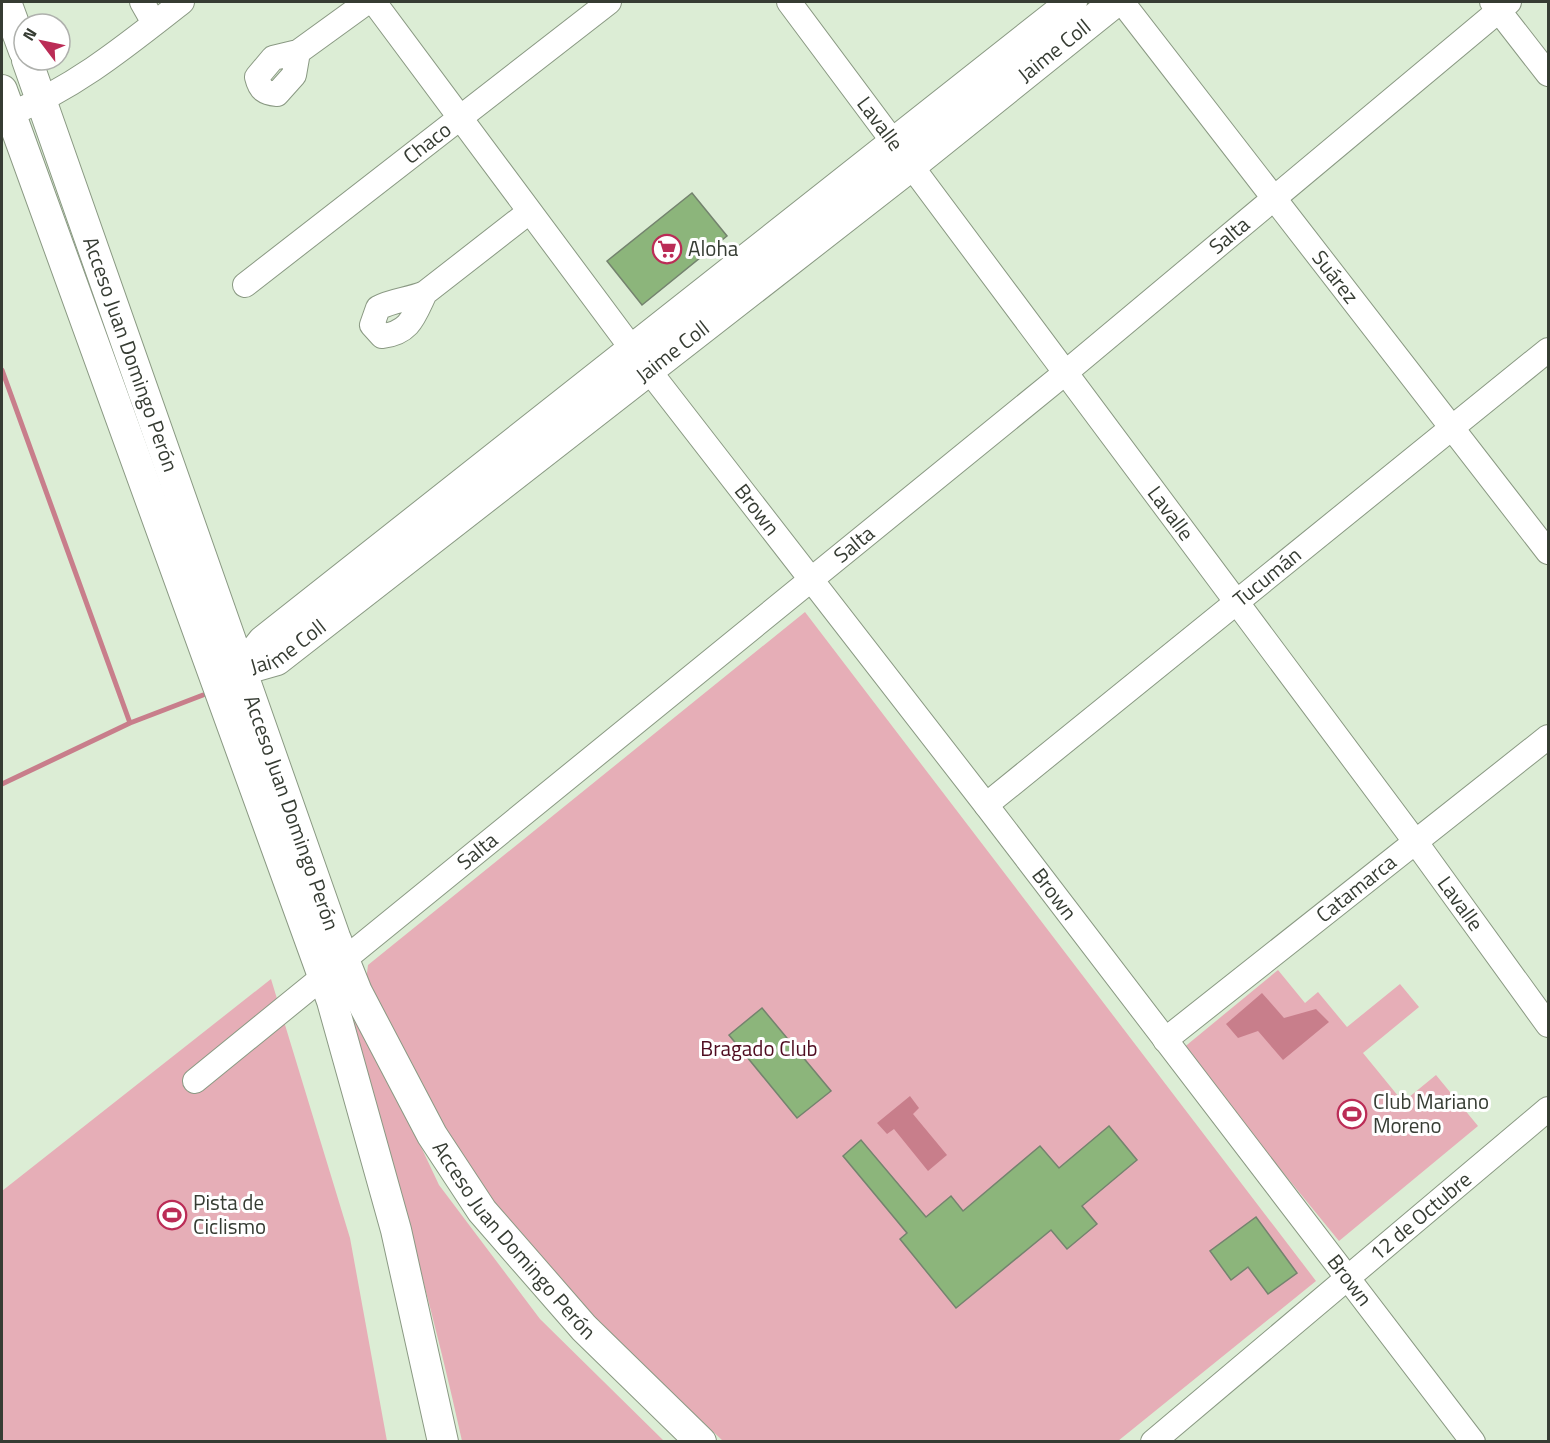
<svg xmlns="http://www.w3.org/2000/svg" width="1550" height="1443" font-family="'Titillium Web',sans-serif">
  <style>
    .green { fill: #e6aeb7 }
    .water { fill: #c87e8b }
    .lines { fill: none; stroke-linecap: round; stroke-linejoin: round }
    .stream { stroke: #c87e8b; stroke-width: 5 }
    .building { fill: #8cb57b; stroke: #74836e; stroke-width: 1.5 }
    .minor-casing { stroke: #8a9983; stroke-width: 26 }
    .major-casing { stroke: #8a9983; stroke-width: 32 }
    .minor { stroke: #fff; stroke-width: 24 }
    .major { stroke: #fff; stroke-width: 30 }
    .labels { text-anchor: middle; stroke-width: 6; stroke-linejoin: round; paint-order: stroke }
    .street-label { font-size: 21px; fill: #363c33; stroke: #fff }
    .poi-label { font-size: 21px; fill: #363c33; stroke: #fff; text-anchor: start }
    .park-label { font-size: 21px; fill: #4f0c20; stroke: #fff }
  </style>
  <rect width="100%" height="100%" fill="#dcedd5"/>
  <path class="green" d="M 805,612 L 1316,1281 L 1118,1441 L 723,1441 L 594,1320 L 456,1159 L 365,989 L 368,965 Z
    M 1278,970 L 1305,1003 L 1318,992 L 1347,1027 L 1400,984 L 1419,1007 L 1363,1053 L 1403,1102 L 1436,1075 L 1478,1126 L 1339,1241 L 1182,1049 Z
    M 271,979 L 350,1238 L 387,1441 L 2,1442 L 2,1191 Z
    M 345,1007 L 357,1011 L 439,1185 L 540,1319 L 664,1441 L 462,1441 C 430,1295 388,1151 345,1007 Z"/>
  <path class="water" d="M 1262,993 L 1284,1018 L 1316,1009 L 1329,1022 L 1283,1060 L 1258,1031 L 1238,1038 L 1226,1024 Z
    M 910,1096 L 919,1108 L 913,1114 L 947,1155 L 928,1171 L 894,1129 L 887,1134 L 877,1123 Z"/>
  <g class="lines">
    <path class="stream" d="M 2,370 L 130,723
      M 2,784 L 130,723 L 203,695"/>
  </g>
  <path class="building" d="M 692,193 L 727,236 L 642,305 L 607,261 Z
    M 762,1008 L 831,1091 L 797,1118 L 729,1035 Z
    M 1109,1126 L 1137,1160 L 1082,1206 L 1097,1224 L 1067,1249 L 1051,1230 L 956,1308 L 900,1239 L 907,1233 L 843,1156 L 861,1140 L 926,1217 L 951,1196 L 963,1211 L 1040,1146 L 1059,1168 Z
    M 1256,1217 L 1297,1273 L 1268,1294 L 1248,1267 L 1231,1280 L 1210,1251 Z"/>
  <g class="lines">
    <g class="minor-casing">
      <g id="minor">
        <path d="M 142,2 L 154,23"/>
        <path id="s1" d="M 374,2 L 633,350 L 986,805 L 1473,1442"/>
        <path id="s2" d="M 789,2 L 1417,844 L 1548,1025"/>
        <path id="s3" d="M 1122,2 L 1548,552"/>
        <path d="M 1492,2 L 1548,74"/>
        <path d="M 298,52 L 294,75 L 277,94 C 265,93 260,90 257,77 L 273,58 L 298,52 L 367,2"/>
        <path d="M 10,114 C 75,88 127,45 182,2"/>
        <path id="s4" d="M 245,285 L 609,2"/>
        <path d="M 425,293 C 414,316 410,333 382,336 L 372,325 L 378,308 C 393,300 409,300 425,293 L 529,212"/>
        <path id="s5" d="M 986,805 L 1548,350"/>
        <path id="s6" d="M 1165,1040 L 1548,737"/>
        <path id="s7" d="M 195,1081 L 1065,373 L 1509,2"/>
        <path id="s8" d="M 1153,1442 L 1548,1109"/>
      </g>
    </g>
    <g class="major-casing">
      <g id="major">
        <path d="M 6,2 L 24,51"/>
        <path id="s9" d="M 27,60 L 335,937 L 357,992 L 432,1135 L 482,1211 L 584,1328 L 701,1442"/>
        <path d="M 2,90 L 332,1001 L 396,1230 L 443,1442"/>
        <path id="s10" d="M 242,670 L 277,660 L 911,166 L 1115,2"/>
        <path d="M 237,674 L 263,641 L 1072,2"/>
      </g>
    </g>
    <use href="#minor" class="minor"/>
    <use href="#major" class="major"/>
  </g>
  <defs>
    <g id="supermarket-ring" transform="scale(1.5)"><circle r="9.5" fill="#fff" stroke="#bb2c56" stroke-width="1.5"/><path d="M-6-5.5h2.5l.6 2H6L4.5 2H-2.5L-4.4-4H-6ZM-1.5 3.2a1.3 1.3 0 1 0 .1 0ZM3 3.2a1.3 1.3 0 1 0 .1 0Z" fill="#bb2c56"/></g>
    <g id="stadium-ring" transform="scale(1.5)"><circle r="9.5" fill="#fff" stroke="#bb2c56" stroke-width="1.5"/><path d="M0-5a6.5 5 0 1 0 0 10a6.5 5 0 1 0 0-10ZM-3.5-1.8h7v3.6h-7Z" fill="#bb2c56"/></g>
  </defs>
  <g fill-rule="evenodd">
    <use href="#supermarket-ring" x="667" y="249"/>
    <use href="#stadium-ring" x="1352" y="1114"/>
    <use href="#stadium-ring" x="172" y="1215"/>
  </g>
  <g class="labels">
    <g class="street-label">
      <text dy="7" stroke="none"><textPath href="#s10" startOffset="1024">Jaime Coll</textPath></text>
      <text dy="7" stroke="none"><textPath href="#s2" startOffset="152">Lavalle</textPath></text>
      <text dy="7" stroke="none"><textPath href="#s4" startOffset="231">Chaco</textPath></text>
      <text dy="7" stroke="none"><textPath href="#s7" startOffset="1336">Salta</textPath></text>
      <text dy="7" stroke="none"><textPath href="#s3" startOffset="348">Suárez</textPath></text>
      <text dy="7" stroke="none"><textPath href="#s10" startOffset="538">Jaime Coll</textPath></text>
      <text dy="7" stroke="none"><textPath href="#s9" startOffset="312">Acceso Juan Domingo Perón</textPath></text>
      <text dy="7" stroke="none"><textPath href="#s1" startOffset="636">Brown</textPath></text>
      <text dy="7" stroke="none"><textPath href="#s2" startOffset="638">Lavalle</textPath></text>
      <text dy="7" stroke="none"><textPath href="#s7" startOffset="850">Salta</textPath></text>
      <text dy="7" stroke="none"><textPath href="#s5" startOffset="362">Tucumán</textPath></text>
      <text dy="7" stroke="none"><textPath href="#s10" startOffset="52">Jaime Coll</textPath></text>
      <text dy="7" stroke="none"><textPath href="#s9" startOffset="798">Acceso Juan Domingo Perón</textPath></text>
      <text dy="7" stroke="none"><textPath href="#s7" startOffset="364">Salta</textPath></text>
      <text dy="7" stroke="none"><textPath href="#s6" startOffset="244">Catamarca</textPath></text>
      <text dy="7" stroke="none"><textPath href="#s1" startOffset="1122">Brown</textPath></text>
      <text dy="7" stroke="none"><textPath href="#s2" startOffset="1124">Lavalle</textPath></text>
      <text dy="7" stroke="none"><textPath href="#s8" startOffset="350">12 de Octubre</textPath></text>
      <text dy="7" stroke="none"><textPath href="#s9" startOffset="1284">Acceso Juan Domingo Perón</textPath></text>
      <text dy="7" stroke="none"><textPath href="#s1" startOffset="1608">Brown</textPath></text>
    </g>
    <g class="poi-label">
      <text x="688" y="256">Aloha</text>
      <text x="1373" y="1109">Club Mariano<tspan x="1373" dy="24">Moreno</tspan></text>
      <text x="193" y="1210">Pista de<tspan x="193" dy="24">Ciclismo</tspan></text>
    </g>
    <g class="park-label">
      <text x="759" y="1056">Bragado Club</text>
    </g>
  </g>
  <rect width="1550" height="1443" fill="none" stroke="#363c33" stroke-width="6"/>
  <g transform="translate(42 42) rotate(302)"><circle r="28" fill="#ffffff" stroke="#afb1ad" stroke-width="1.5"/>
  <path d="M0-4.5L10 22L0 15L-10 22Z" fill="#bb2c56"/>
  <text y="-9" font-size="16" font-weight="bold" text-anchor="middle" fill="#363c33">N</text>
  </g>
</svg>
